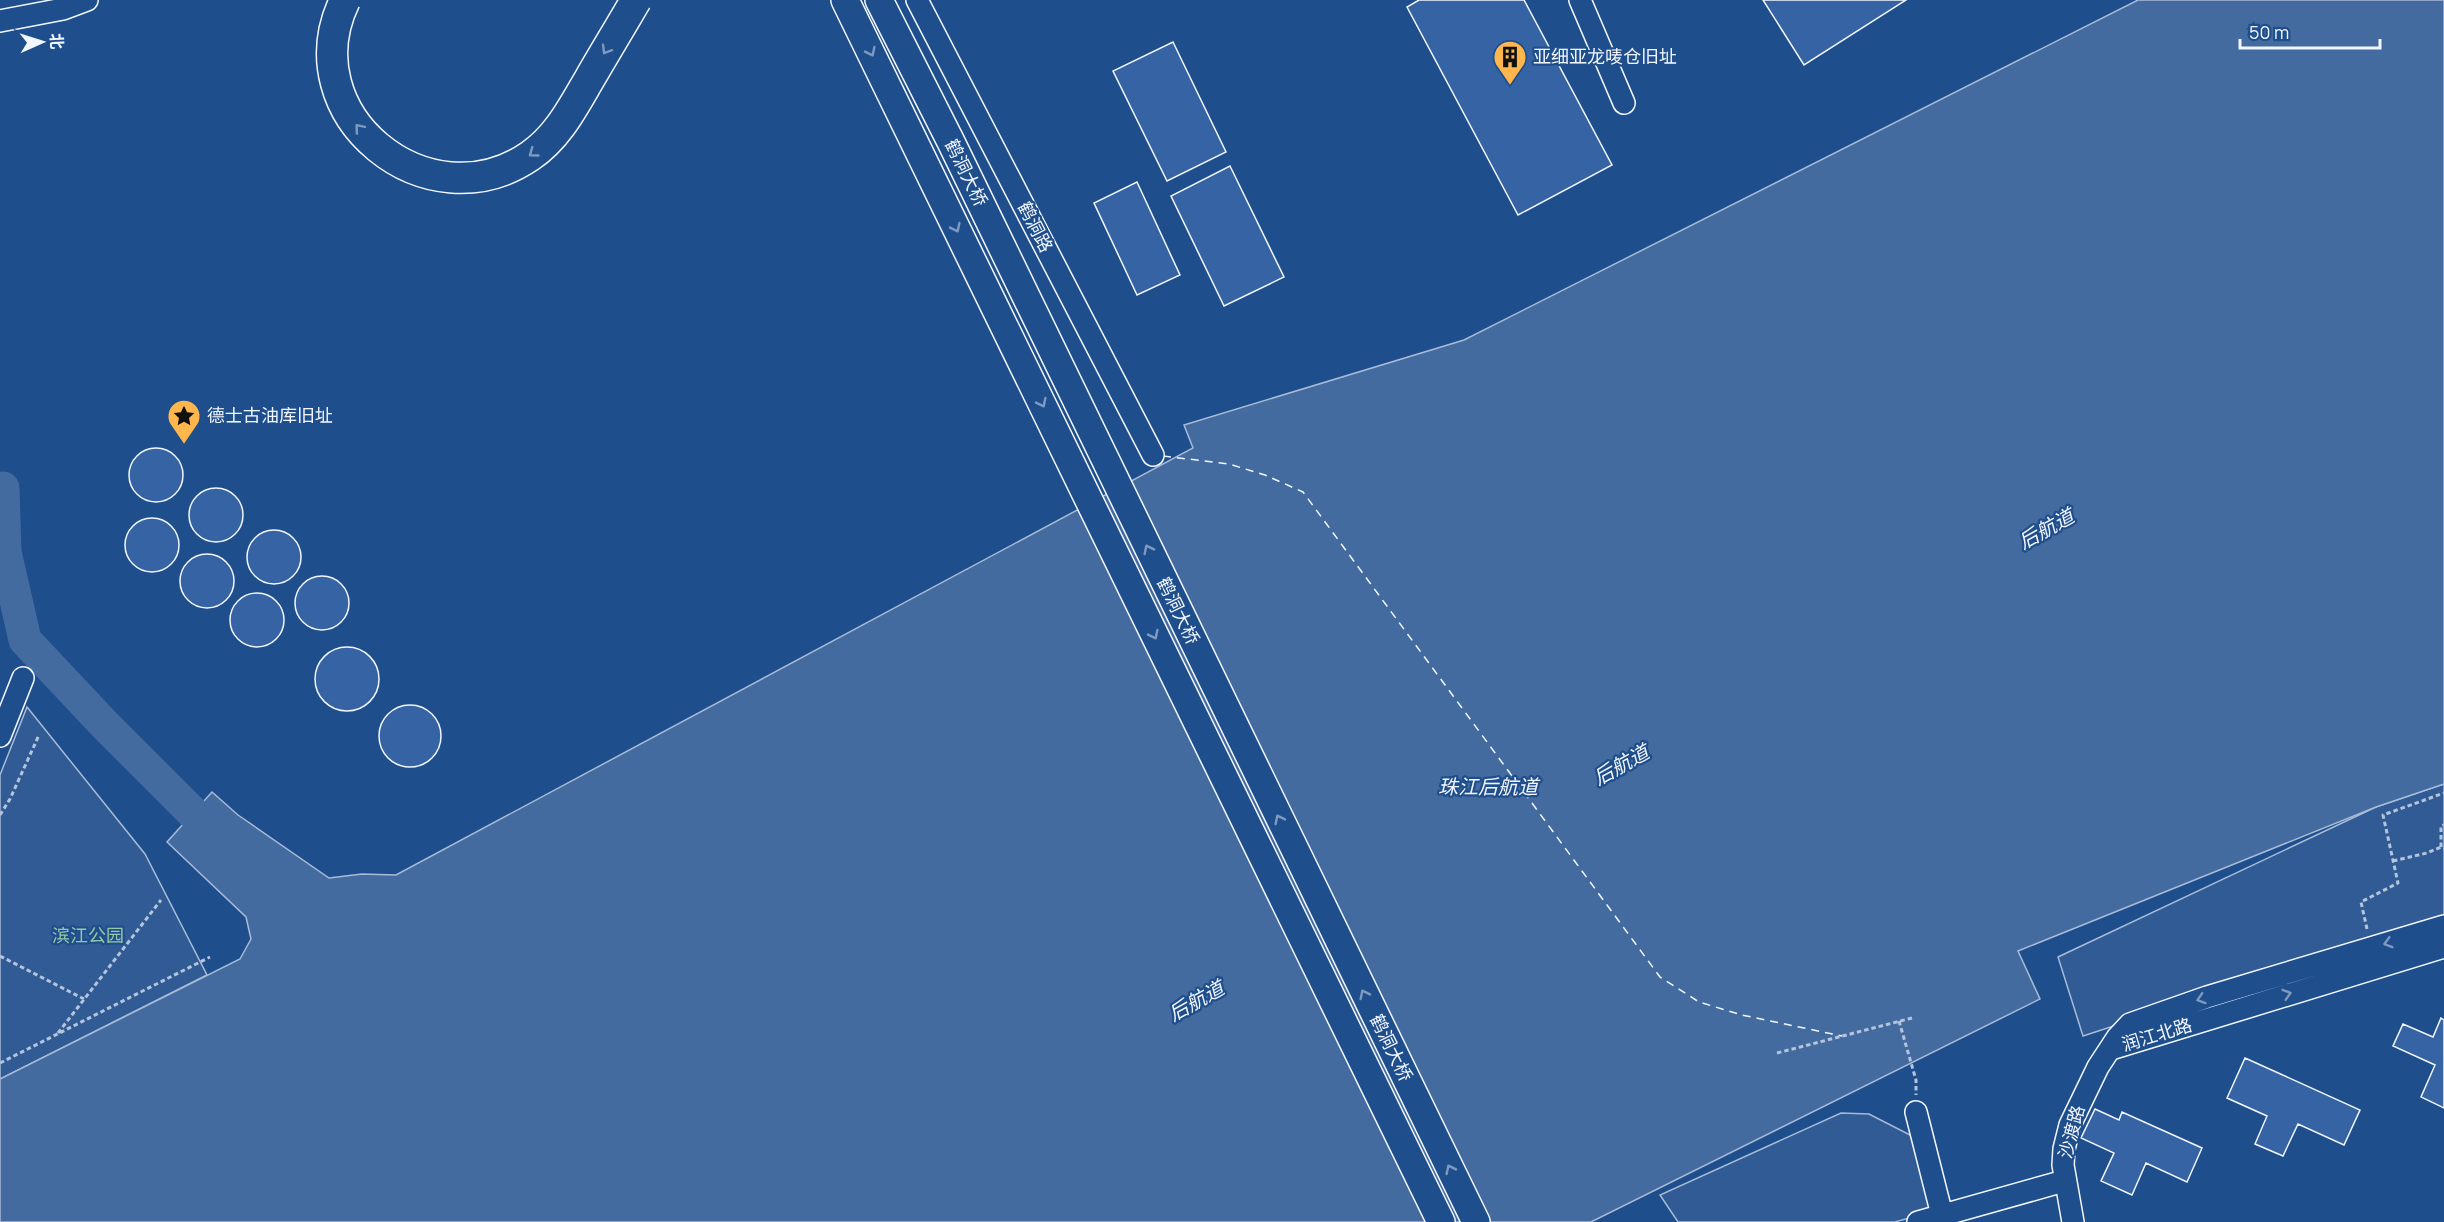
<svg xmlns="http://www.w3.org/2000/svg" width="2444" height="1222" font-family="Manrope,'Noto Sans SC',sans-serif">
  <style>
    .built { fill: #305b95; stroke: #a8bbd7; stroke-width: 1.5 }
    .water { fill: #446ba0; stroke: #a8bbd7; stroke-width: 1.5 }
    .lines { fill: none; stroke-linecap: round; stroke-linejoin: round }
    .river { stroke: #446ba0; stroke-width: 33 }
    .ferry { stroke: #f2f6ff; stroke-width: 1.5; stroke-dasharray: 8 6; stroke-linecap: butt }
    .building { fill: #3563a3; stroke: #f2f6ff; stroke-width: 1.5 }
    .minor-casing { stroke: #f2f6ff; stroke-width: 24 }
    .major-casing { stroke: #f2f6ff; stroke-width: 30 }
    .path { stroke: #b3c4dc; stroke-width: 3; stroke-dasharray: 4.5 3; stroke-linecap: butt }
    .minor { stroke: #1f4e8c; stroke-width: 21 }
    .major { stroke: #1f4e8c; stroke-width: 27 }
    .highway-bridge-casing { stroke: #f2f6ff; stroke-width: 33; stroke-linecap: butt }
    .highway-bridge { stroke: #1f4e8c; stroke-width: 30 }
    .oneway { stroke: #7e9ac0 }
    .labels { text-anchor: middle; stroke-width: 4.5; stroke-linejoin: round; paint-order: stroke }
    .poi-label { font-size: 18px; fill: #f2f6ff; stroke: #1f4e8c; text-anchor: start }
    .street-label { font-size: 18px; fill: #f2f6ff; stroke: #1f4e8c }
    .park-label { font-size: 18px; fill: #97c8a6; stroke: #1f4e8c }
    .water-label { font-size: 20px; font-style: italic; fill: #f2f6ff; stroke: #1f4e8c }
  </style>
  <rect width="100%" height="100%" fill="#1f4e8c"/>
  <path class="built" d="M 27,707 L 145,854 L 207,975 L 0,1079 L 0,775 Z
    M 2444,784 L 2444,918 L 2083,1036 L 2058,957 L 2376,807 Z
    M 1841,1113 L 1869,1114 L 1916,1138 L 1931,1212 L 1895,1222 L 1678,1222 L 1660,1195 Z"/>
  <path class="water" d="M 2138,0 L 2444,0 L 2444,784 L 2376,807 L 2018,951 L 2040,999 L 1591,1222 L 0,1222 L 0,1079 L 240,959 L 251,939 L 246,917 L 167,842 L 212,792 L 238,815 L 329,878 L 362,874 L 396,875 L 1193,448 L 1184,425 L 1464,340 Z"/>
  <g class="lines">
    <path class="river" d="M 3,488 L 5,552 L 25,640 L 105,725 L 192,812"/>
    <path class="ferry" d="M 1163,456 L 1229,464 L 1265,475 L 1303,492 L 1660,977 L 1699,1002 L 1742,1015 L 1842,1036"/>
  </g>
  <path class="building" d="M 1419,0 L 1524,0 L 1612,165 L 1518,215 L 1407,7 Z
    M 1763,0 L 1906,0 L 1804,65 Z
    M 1173,42 L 1226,152 L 1167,181 L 1113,71 Z
    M 1230,166 L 1284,277 L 1224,306 L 1171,196 Z
    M 1137,182 L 1180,275 L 1137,295 L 1094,203 Z
    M129 475a27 27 0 1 1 54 0a27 27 0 1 1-54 0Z
    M189 515a27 27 0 1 1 54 0a27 27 0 1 1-54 0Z
    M125 545a27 27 0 1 1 54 0a27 27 0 1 1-54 0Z
    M247 557a27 27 0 1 1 54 0a27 27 0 1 1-54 0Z
    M180 581a27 27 0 1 1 54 0a27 27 0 1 1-54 0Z
    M295 603a27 27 0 1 1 54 0a27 27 0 1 1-54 0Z
    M230 620a27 27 0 1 1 54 0a27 27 0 1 1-54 0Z
    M315 679a32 32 0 1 1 64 0a32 32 0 1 1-64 0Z
    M379 736a31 31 0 1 1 62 0a31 31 0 1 1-62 0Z
    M 2441,1018 L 2444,1020 L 2444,1108 L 2421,1097 L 2435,1065 L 2393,1046 L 2403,1024 L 2433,1037 Z
    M 2245,1058 L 2360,1110 L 2344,1145 L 2298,1124 L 2283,1156 L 2255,1144 L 2267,1116 L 2227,1098 Z
    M 2095,1109 L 2119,1120 L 2122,1112 L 2202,1148 L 2187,1182 L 2146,1163 L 2132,1195 L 2101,1181 L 2114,1153 L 2081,1138 Z"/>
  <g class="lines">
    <g class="minor-casing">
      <path id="minor" d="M 917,0 L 1153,455
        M 1580,0 L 1624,103
        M 0,21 L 63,9 L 87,0
        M 0,736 L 23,678
        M 2111,1049 L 2444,947
        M 1916,1112 L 1942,1215
        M 1918,1222 L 2064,1181
        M 2073,1222 L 2063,1165 L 2064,1149 L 2070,1125 L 2098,1067 L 2117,1038 L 2130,1024 L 2207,997 L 2444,926"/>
    </g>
    <g class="major-casing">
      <path id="major" d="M 845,0 L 1441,1222
        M 879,0 L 951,142 L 1476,1222"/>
    </g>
    <path class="path" d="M 0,815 L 10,799 L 39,735
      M 2441,847 L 2441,826 L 2444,825
      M 2393,861 L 2427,853 L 2441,847 L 2444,848
      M 2367,929 L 2361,902 L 2398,883 L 2383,815 L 2444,793
      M 0,956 L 84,999
      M 1899,1021 L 1916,1080 L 1916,1095
      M 58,1033 L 161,900
      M 1777,1053 L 1912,1018
      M 0,1063 L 210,957"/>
    <use href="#minor" class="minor"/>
    <use href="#major" class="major"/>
    <g class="highway-bridge-casing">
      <path id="highway-bridge" d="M 345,0 C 289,115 428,226 530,156 C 558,137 573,107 590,78 C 605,52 621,26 636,0"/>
    </g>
    <use href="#highway-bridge" class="highway-bridge"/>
  </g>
  <defs><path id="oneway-chevron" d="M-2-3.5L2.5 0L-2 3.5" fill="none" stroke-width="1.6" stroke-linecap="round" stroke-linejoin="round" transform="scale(1.5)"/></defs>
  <g class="oneway">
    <use href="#oneway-chevron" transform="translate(606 50) rotate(121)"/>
    <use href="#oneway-chevron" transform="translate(871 52) rotate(64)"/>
    <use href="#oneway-chevron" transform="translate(359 128) rotate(-130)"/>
    <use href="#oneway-chevron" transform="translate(533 153) rotate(144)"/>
    <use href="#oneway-chevron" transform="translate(956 228) rotate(64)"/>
    <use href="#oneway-chevron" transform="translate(1042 403) rotate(64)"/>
    <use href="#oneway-chevron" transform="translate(1148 549) rotate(-116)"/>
    <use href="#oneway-chevron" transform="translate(1154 635) rotate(64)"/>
    <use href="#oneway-chevron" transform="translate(1279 819) rotate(-116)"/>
    <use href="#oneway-chevron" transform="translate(2388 943) rotate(164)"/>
    <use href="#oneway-chevron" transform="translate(1364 994) rotate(-116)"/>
    <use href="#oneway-chevron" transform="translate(2287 994) rotate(-17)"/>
    <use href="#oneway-chevron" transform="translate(2201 999) rotate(162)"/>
    <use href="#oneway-chevron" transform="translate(1450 1169) rotate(-116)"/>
  </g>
  <defs>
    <g id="building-pin" transform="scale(1.725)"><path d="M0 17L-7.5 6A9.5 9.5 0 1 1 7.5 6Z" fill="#ffb74d" stroke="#1f4e8c"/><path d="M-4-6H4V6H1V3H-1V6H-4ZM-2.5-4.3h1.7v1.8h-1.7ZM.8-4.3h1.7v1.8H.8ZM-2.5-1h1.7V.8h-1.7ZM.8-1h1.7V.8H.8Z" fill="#111"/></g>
    <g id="sight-pin" transform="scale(1.725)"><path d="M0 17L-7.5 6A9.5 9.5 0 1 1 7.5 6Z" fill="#ffb74d" stroke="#1f4e8c"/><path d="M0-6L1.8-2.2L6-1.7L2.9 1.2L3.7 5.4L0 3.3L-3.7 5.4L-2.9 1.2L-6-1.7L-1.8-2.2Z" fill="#111"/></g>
  </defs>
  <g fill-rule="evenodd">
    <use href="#building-pin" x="1510" y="57"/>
    <use href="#sight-pin" x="184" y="416"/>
  </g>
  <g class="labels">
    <g class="poi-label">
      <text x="1533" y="63">亚细亚龙唛仓旧址</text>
      <text x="207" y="422">德士古油库旧址</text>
    </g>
    <g class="street-label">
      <text transform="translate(966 173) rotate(64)" y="6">鹤洞大桥</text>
      <text transform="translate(1035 227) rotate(63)" y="6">鹤洞路</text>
      <text transform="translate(1178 611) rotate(64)" y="6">鹤洞大桥</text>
      <text transform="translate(2157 1035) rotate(-17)" y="6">润江北路</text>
      <text transform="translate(1391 1048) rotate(64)" y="6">鹤洞大桥</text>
      <text transform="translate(2072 1132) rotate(-75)" y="6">沙渡路</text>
    </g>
    <g class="park-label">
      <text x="88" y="942">滨江公园</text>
    </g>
    <g class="water-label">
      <text transform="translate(2046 529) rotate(-29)" y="7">后航道</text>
      <text transform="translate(1621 765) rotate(-29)" y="7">后航道</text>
      <text x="1488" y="794">珠江后航道</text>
      <text transform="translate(1196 1001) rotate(-29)" y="7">后航道</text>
    </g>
  </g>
  <g transform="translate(42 42) rotate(87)" stroke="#1f4e8c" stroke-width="4.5" paint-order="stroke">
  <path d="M0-4.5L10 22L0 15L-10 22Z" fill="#f2f6ff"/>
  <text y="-9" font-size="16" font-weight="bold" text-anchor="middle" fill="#f2f6ff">北</text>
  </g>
  <path d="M2240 39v9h140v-9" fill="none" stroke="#f2f6ff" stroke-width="3"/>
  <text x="2249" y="39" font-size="18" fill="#f2f6ff" stroke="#1f4e8c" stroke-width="4.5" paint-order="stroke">50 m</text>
</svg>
